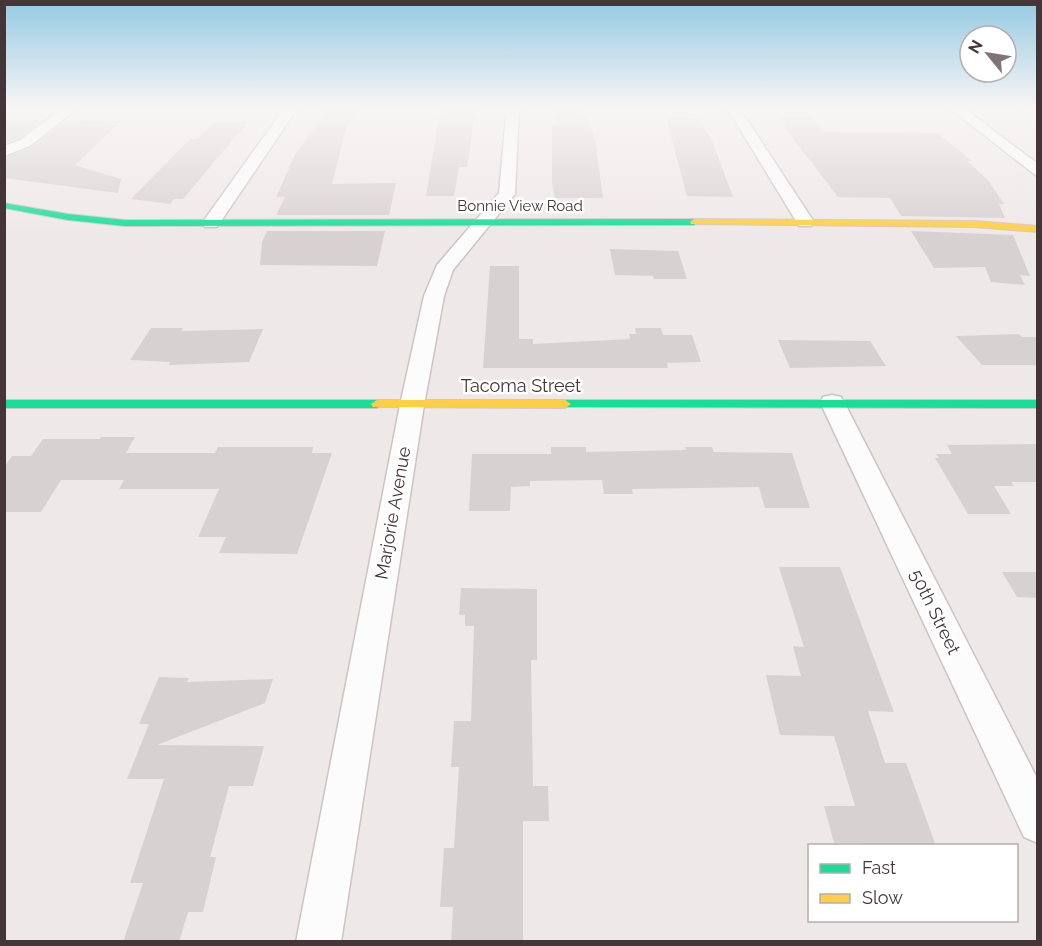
<svg xmlns="http://www.w3.org/2000/svg" width="1042" height="946" font-family="Raleway,sans-serif">
  <style>
    .building { fill: #d8d1d2 }
    .lines { fill: none; stroke-linecap: round; stroke-linejoin: round }
    .street-casing { stroke: #cbc4c5; stroke-width: 3 }
    .fast-casing { stroke: #d4c5c6; stroke-width: 2 }
    .slow-casing { stroke: #d4c5c6; stroke-width: 2 }
    .street { fill: #fdfcfc; fill-rule: evenodd }
    .fast { fill: #16e098; fill-rule: evenodd }
    .slow { fill: #ffcf43; fill-rule: evenodd }
    .labels { text-anchor: middle; stroke-width: 5; stroke-linejoin: round; paint-order: stroke }
    .far-street-label { font-size: 15px; fill: #443538; stroke: #fff }
    .street-label { font-size: 18px; fill: #443538; stroke: #fff }
  </style>
  <rect width="100%" height="100%" fill="#efe8e9"/>
  <path class="building" d="M 448,106 L 476,106 L 467,167 L 459,167 L 454,196 L 426,196 L 439,118 Z
    M 554,106 L 580,106 L 583,117 L 587,117 L 595,139 L 603,198 L 555,198 L 552,183 L 552,125 L 558,125 Z
    M 327,110 L 358,110 L 346,128 L 332,184 L 396,183 L 389,215 L 276,215 L 285,197 L 276,197 L 295,155 Z
    M 666,117 L 698,118 L 712,141 L 733,197 L 687,196 Z
    M 781,117 L 812,117 L 825,132 L 938,133 L 971,161 L 967,161 L 988,180 L 1004,204 L 999,204 L 1005,218 L 901,216 L 890,198 L 838,197 L 782,124 L 786,124 Z
    M 4,120 L 43,120 L 19,138 L 4,143 Z
    M 66,120 L 121,121 L 75,165 L 121,179 L 118,193 L 4,178 L 4,158 L 31,148 Z
    M 215,122 L 248,122 L 183,199 L 174,199 L 170,204 L 131,199 L 190,139 L 197,139 Z
    M 267,231 L 385,231 L 377,266 L 260,265 L 262,242 Z
    M 911,231 L 1013,235 L 1030,276 L 1020,275 L 1025,285 L 991,282 L 985,267 L 934,268 Z
    M 610,249 L 678,251 L 687,279 L 654,279 L 653,276 L 615,275 Z
    M 490,266 L 519,266 L 519,339 L 533,339 L 533,344 L 630,339 L 629,334 L 636,334 L 635,328 L 661,328 L 663,335 L 692,335 L 701,362 L 667,363 L 668,368 L 483,368 Z
    M 151,328 L 183,328 L 181,331 L 263,329 L 249,362 L 169,365 L 170,362 L 130,360 Z
    M 1019,334 L 1022,337 L 1038,337 L 1038,365 L 982,365 L 956,336 Z
    M 778,340 L 870,341 L 886,366 L 790,368 Z
    M 101,437 L 135,437 L 126,453 L 215,453 L 218,447 L 313,447 L 312,453 L 332,453 L 297,554 L 219,553 L 226,537 L 198,537 L 219,489 L 119,489 L 124,480 L 61,480 L 41,512 L 4,512 L 4,467 L 12,456 L 31,456 L 43,439 L 100,439 Z
    M 1038,444 L 1038,482 L 1011,482 L 1014,486 L 994,486 L 1011,514 L 968,514 L 935,458 L 939,458 L 936,454 L 952,454 L 947,445 Z
    M 551,447 L 586,447 L 586,452 L 686,450 L 685,447 L 712,447 L 714,452 L 792,453 L 810,508 L 765,508 L 759,487 L 632,489 L 633,494 L 604,494 L 602,480 L 530,481 L 530,486 L 511,487 L 510,511 L 469,511 L 472,454 L 551,454 Z
    M 779,567 L 840,567 L 894,712 L 868,711 L 885,763 L 906,763 L 936,846 L 858,846 L 858,843 L 834,843 L 824,806 L 855,806 L 834,736 L 780,735 L 766,675 L 801,676 L 793,646 L 804,647 Z
    M 1002,572 L 1038,572 L 1038,598 L 1017,597 Z
    M 461,588 L 537,589 L 537,660 L 531,660 L 533,786 L 548,786 L 549,821 L 523,821 L 523,942 L 451,942 L 453,907 L 440,907 L 444,848 L 454,848 L 459,767 L 451,767 L 454,721 L 471,721 L 474,626 L 465,626 L 465,615 L 459,615 Z
    M 159,677 L 189,678 L 187,682 L 273,679 L 265,703 L 157,745 L 264,746 L 253,786 L 229,786 L 210,857 L 216,857 L 203,912 L 188,912 L 179,942 L 123,942 L 143,883 L 130,883 L 164,779 L 127,779 L 149,724 L 139,724 Z"/>
  <g class="lines">
    <g class="street-casing">
      <path id="street" d="M 66,106 L 80,106 L 30,146 L 4,156 L 4,146 L 20,140 Z
        M 286,106 L 299,106 L 217,227 L 205,227 L 202,223 Z
        M 507,106 L 519,106 L 515,194 L 453,270 L 444,296 L 424,405 L 341,942 L 296,942 L 400,405 L 424,296 L 437,265 L 499,193 Z
        M 726,106 L 738,106 L 814,222 L 811,226 L 799,226 Z
        M 947,106 L 961,106 L 1038,164 L 1038,177 Z
        M 832,395 L 841,397 L 844,402 L 1038,780 L 1038,843 L 1024,837 L 820,402 L 823,397 Z"/>
    </g>
    <g class="fast-casing">
      <path id="fast" d="M 4,203 L 68,214 L 125,220 L 694,219 L 698,222 L 694,225 L 125,226 L 68,220 L 4,208 Z
        M 4,400 L 377,400 L 383,404 L 377,408 L 4,408 Z
        M 565,400 L 1038,400 L 1038,408 L 561,407 L 559,404 L 561,401 Z"/>
    </g>
    <g class="slow-casing">
      <path id="slow" d="M 694,219 L 975,221 L 1038,226 L 1038,232 L 975,227 L 691,224 L 690,222 Z
        M 377,400 L 565,400 L 571,404 L 565,408 L 373,407 L 371,404 Z"/>
    </g>
    <use href="#street" class="street"/>
    <use href="#fast" class="fast"/>
    <use href="#slow" class="slow"/>
  </g>
  <linearGradient id="sky" x2="0" y2="1"><stop stop-color="#95cae2"/><stop offset="0.45" stop-color="#f8f5f5"/><stop offset="1" stop-color="#f8f5f5" stop-opacity="0"/></linearGradient>
  <rect width="1042" height="238" fill="url(#sky)"/>
  <g class="labels">
    <g class="far-street-label">
      <text x="520" y="211">Bonnie View Road</text>
    </g>
    <g class="street-label">
      <text x="521" y="392">Tacoma Street</text>
      <text transform="translate(393 513) rotate(-80)" y="6">Marjorie Avenue</text>
      <text transform="translate(935 612) rotate(64)" y="6">50th Street</text>
    </g>
  </g>
  <rect width="1042" height="946" fill="none" stroke="#443538" stroke-width="12"/>
  <rect x="808" y="844" width="210" height="78" fill="#ffffff" stroke="#b4aeaf" stroke-width="1.5"/>
  <rect x="820" y="864" width="30" height="9" fill="#16e098" stroke="#b4aeaf" stroke-width="1.5"/>
  <text x="862" y="874" font-size="18" fill="#443538">Fast</text>
  <rect x="820" y="894" width="30" height="9" fill="#ffcf43" stroke="#b4aeaf" stroke-width="1.5"/>
  <text x="862" y="904" font-size="18" fill="#443538">Slow</text>
  <g transform="translate(988 54) rotate(300)"><circle r="28" fill="#ffffff" stroke="#b4aeaf" stroke-width="1.5"/>
  <path d="M0-4.5L10 22L0 15L-10 22Z" fill="#807476"/>
  <text y="-9" font-size="16" font-weight="bold" text-anchor="middle" fill="#443538">N</text>
  </g>
</svg>
